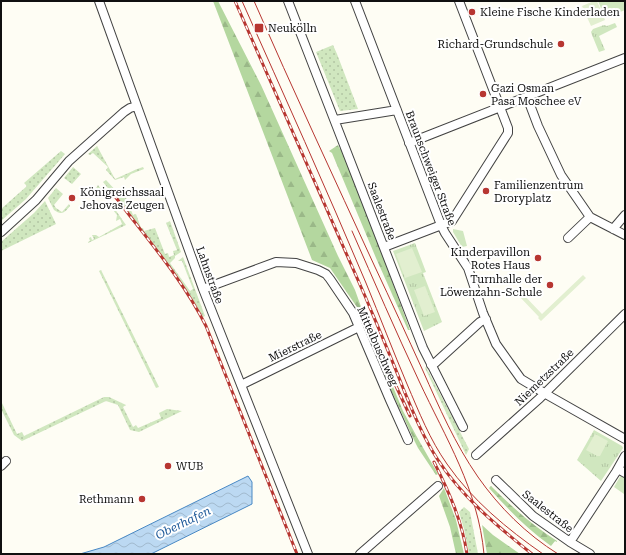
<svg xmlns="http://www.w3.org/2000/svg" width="626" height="555" font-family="'Roboto Serif',serif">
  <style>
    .grass { fill: url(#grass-dots) }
    .forest { fill: url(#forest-firs) }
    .park { fill: url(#park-tufts) }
    .garden { fill: #d0e7bf }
    .pitch { fill: #e2efd0 }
    .water { fill: url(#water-waves); stroke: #4888c4 }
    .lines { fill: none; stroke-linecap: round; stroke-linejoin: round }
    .minor-casing { stroke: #434343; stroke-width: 10 }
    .minor { stroke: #fff; stroke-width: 8 }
    .tram { stroke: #b73631; stroke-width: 1 }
    .rail-casing { stroke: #b73631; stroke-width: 3 }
    .rail { stroke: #fff; stroke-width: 1.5; stroke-dasharray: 4.5; stroke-linecap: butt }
    .poi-dot { fill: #b73631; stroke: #fff; stroke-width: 1.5 }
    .labels { text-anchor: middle; stroke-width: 4; stroke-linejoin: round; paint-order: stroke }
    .poi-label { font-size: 11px; fill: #101010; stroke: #fff; text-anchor: start }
    .street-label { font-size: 11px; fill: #101010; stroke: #fff }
    .water-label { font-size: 12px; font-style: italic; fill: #215b9a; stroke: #fff }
  </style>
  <defs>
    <pattern id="grass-dots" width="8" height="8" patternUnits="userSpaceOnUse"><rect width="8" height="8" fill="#d0e7bf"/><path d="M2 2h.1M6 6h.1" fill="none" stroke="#b2c5a3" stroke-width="1.8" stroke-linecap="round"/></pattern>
    <pattern id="forest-firs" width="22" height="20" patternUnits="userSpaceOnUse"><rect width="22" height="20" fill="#b4d79f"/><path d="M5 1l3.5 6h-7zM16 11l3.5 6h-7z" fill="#9ab888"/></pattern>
    <pattern id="park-tufts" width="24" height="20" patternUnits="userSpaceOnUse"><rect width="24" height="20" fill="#d0e7bf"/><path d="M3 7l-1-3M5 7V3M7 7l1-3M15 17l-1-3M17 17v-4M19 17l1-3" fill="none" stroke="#b2c5a3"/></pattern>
    <pattern id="water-waves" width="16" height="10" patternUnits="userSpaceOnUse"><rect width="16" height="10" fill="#bcd9f2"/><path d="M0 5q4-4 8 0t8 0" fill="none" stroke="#a1b9ce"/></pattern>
  </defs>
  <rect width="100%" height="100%" fill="#fefdf4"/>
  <path class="grass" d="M 333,45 L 337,54 L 358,109 L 340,111 L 316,52 Z
    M 97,146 L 115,179 C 125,175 133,170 143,167 L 144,169 L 131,174 L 125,180 L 124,177 L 115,180 L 106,170 L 108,167 L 93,153 L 90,155 L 88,154 Z
    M 61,151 L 65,154 L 26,199 L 1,221 L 1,209 L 27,186 L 24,183 Z
    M 73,167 L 81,174 L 72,184 L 64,178 Z
    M 106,180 L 118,193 L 122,191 L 122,188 L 133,215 L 136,214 L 141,228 L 143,228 L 144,231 L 155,228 L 165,254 L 168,253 L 169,257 L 174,255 L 173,251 L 177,250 L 166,223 L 170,221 L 181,252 L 175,256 L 175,258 L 170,263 L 190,291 L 193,289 L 182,261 L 178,261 L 183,257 L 205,316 L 203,317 C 175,268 138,226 103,182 Z
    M 98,185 L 126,225 L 88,243 L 88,242 L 90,241 L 89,238 L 91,237 L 92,240 L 94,239 L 92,235 L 96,235 L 99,237 L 122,224 L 120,219 L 116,221 L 117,215 L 109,205 L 106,206 L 105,204 L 108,201 L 99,188 L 95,190 Z
    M 56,188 L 63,194 L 54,205 L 56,208 L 62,212 L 69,204 L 70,206 C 65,212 62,216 54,210 L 48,198 Z
    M 45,201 L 56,224 L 1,251 L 1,242 L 34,213 Z
    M 101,270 L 159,387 L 156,388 L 99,271 Z
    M 426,367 L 469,449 L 466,455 L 425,368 Z
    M 104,397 L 109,397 L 126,405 L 123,407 L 133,427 L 136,425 L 138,428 L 161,418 L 159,413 L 167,409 L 182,411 L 139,432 L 130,430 L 118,405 L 106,401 L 22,441 L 14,435 L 1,409 L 1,401 L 17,434 L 22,432 L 24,436 Z
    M 464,507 L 470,512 L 478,554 L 469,554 L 464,529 L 459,512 Z"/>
  <path class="forest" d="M 213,1 L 218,1 L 261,85 L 338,256 L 355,290 L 368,326 L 403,411 L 417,437 L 438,474 L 436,475 L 418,448 L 414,440 L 391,390 L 359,310 L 330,268 L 312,260 Z
    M 338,145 L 340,149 L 342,149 L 389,273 L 410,330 L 408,330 L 376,258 L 332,153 L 329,151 Z
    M 491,486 C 511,506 533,526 557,541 L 557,542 L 555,541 L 551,546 C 527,529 508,509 489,488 Z
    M 444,488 L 456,520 L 464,554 L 456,554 L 450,527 L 439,496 Z
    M 482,525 L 493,535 L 520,554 L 487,554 Z"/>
  <path class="park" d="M 615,23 L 617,27 L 599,36 L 605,50 L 599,52 L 592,35 L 591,32 L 593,29 L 604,25 L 607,26 Z
    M 415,243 L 426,272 L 423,273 L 442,322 L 424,331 L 393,251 Z
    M 594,430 L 622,446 L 623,448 L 601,481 L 577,460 Z"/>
  <path class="garden" d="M 598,1 L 625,1 L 625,10 L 605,18 Z
    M 453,229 L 463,231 L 467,246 L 462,247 L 453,232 Z
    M 621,475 L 625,477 L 624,494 L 614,487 Z"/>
  <path class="pitch" d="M 594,1 L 597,1 L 605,20 L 591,26 L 582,6 Z
    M 412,248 L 422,272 L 405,278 L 396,254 Z
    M 583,275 L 586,278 L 541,321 L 538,318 L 539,317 L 518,295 L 521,292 L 542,314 Z
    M 425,286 L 435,312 L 424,316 L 414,290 Z
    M 595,434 L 608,441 L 600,456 L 597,456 L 586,450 Z"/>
  <path class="water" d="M 248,476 L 252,482 L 252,504 L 151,554 L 80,554 L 104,547 Z"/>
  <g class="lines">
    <g class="minor-casing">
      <path id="minor" d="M 99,1 L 203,289 L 308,554
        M 288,1 L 423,348 L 463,427
        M 355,1 L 441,225 L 445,233 L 468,268 L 483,313 L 496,344 L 521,379 L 551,397 L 625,439
        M 527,97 L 538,126 L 561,175 L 590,217 L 625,235
        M 335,120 L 397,110
        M 409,143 L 625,58
        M 613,229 L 625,215
        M 1,232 L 36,200 L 69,161 L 124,112 L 130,108 L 137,106
        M 568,238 L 590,217
        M 384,247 L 452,221 L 508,133 L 508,128 L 459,1
        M 203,289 L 276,262 L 296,263 L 318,270 L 326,274 L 330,279 L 353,313 L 356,320 L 390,400 L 408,440
        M 431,365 L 435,363 L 480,322 L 486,319
        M 241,385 L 359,327
        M 476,455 L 540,398 L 625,314
        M 1,466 L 6,461
        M 618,469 L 625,473
        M 496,480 L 533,516 L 570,542 L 590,554
        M 570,542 L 616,472 L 625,456
        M 360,554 L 438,486"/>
    </g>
    <use href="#minor" class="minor"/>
    <path class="tram" d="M 242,1 C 284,95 326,188 366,283 C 380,317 393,351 407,384 C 419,412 430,440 447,464 C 472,500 507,529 543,554
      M 254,1 C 293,90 334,178 375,267 C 391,301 407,336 423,371 C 439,407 455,444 478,477 C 499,507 526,534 558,554
      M 352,231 C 374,281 396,332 419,381 C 446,439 478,489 484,554"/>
    <g class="rail-casing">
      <path id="rail" d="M 235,1 C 278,99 322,197 365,296 C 378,327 391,357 403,388 C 413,412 423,437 438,460 C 462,497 497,526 532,554
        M 114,195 C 146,238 182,278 206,326 L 289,534 L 297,554
        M 372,328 L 388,369 L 410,416
        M 434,462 C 449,492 462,521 467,554"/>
    </g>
    <use href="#rail" class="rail"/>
  </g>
  <g class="poi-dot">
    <circle cx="472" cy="12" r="4"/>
    <rect x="254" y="23" width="10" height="10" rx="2"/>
    <circle cx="561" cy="44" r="4"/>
    <circle cx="483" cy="94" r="4"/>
    <circle cx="486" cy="191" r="4"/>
    <circle cx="72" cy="198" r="4"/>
    <circle cx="538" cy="258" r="4"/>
    <circle cx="550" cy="285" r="4"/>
    <circle cx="168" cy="466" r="4"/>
    <circle cx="142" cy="499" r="4"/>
  </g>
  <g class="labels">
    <g class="poi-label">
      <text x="480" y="16">Kleine Fische Kinderladen</text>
      <text x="268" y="32">Neukölln</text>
      <text x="553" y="48" text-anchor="end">Richard-Grundschule</text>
      <text x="491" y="92">Gazi Osman<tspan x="491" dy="13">Pasa Moschee eV</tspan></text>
      <text x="494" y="189">Familienzentrum<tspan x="494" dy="13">Droryplatz</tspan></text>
      <text x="80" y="196">Königreichssaal<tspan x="80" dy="13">Jehovas Zeugen</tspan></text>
      <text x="530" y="256" text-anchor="end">Kinderpavillon<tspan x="530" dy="13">Rotes Haus</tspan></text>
      <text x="542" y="283" text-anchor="end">Turnhalle der<tspan x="542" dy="13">Löwenzahn-Schule</tspan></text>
      <text x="176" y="470">WUB</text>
      <text x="134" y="503" text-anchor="end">Rethmann</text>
    </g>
    <g class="street-label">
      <text transform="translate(431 168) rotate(69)" y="4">Braunschweiger Straße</text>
      <text transform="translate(382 211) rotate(69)" y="4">Saalestraße</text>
      <text transform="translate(210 275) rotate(70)" y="4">Lahnstraße</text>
      <text transform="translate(295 346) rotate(-26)" y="4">Mierstraße</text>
      <text transform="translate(378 346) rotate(66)" y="4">Mittelbuschweg</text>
      <text transform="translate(544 377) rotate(-44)" y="4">Niemetzstraße</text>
      <text transform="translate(548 511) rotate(38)" y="4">Saalestraße</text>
    </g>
    <g class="water-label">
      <text transform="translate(183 523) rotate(-26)" y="4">Oberhafen</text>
    </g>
  </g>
  <rect width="626" height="555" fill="none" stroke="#101010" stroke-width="4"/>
</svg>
